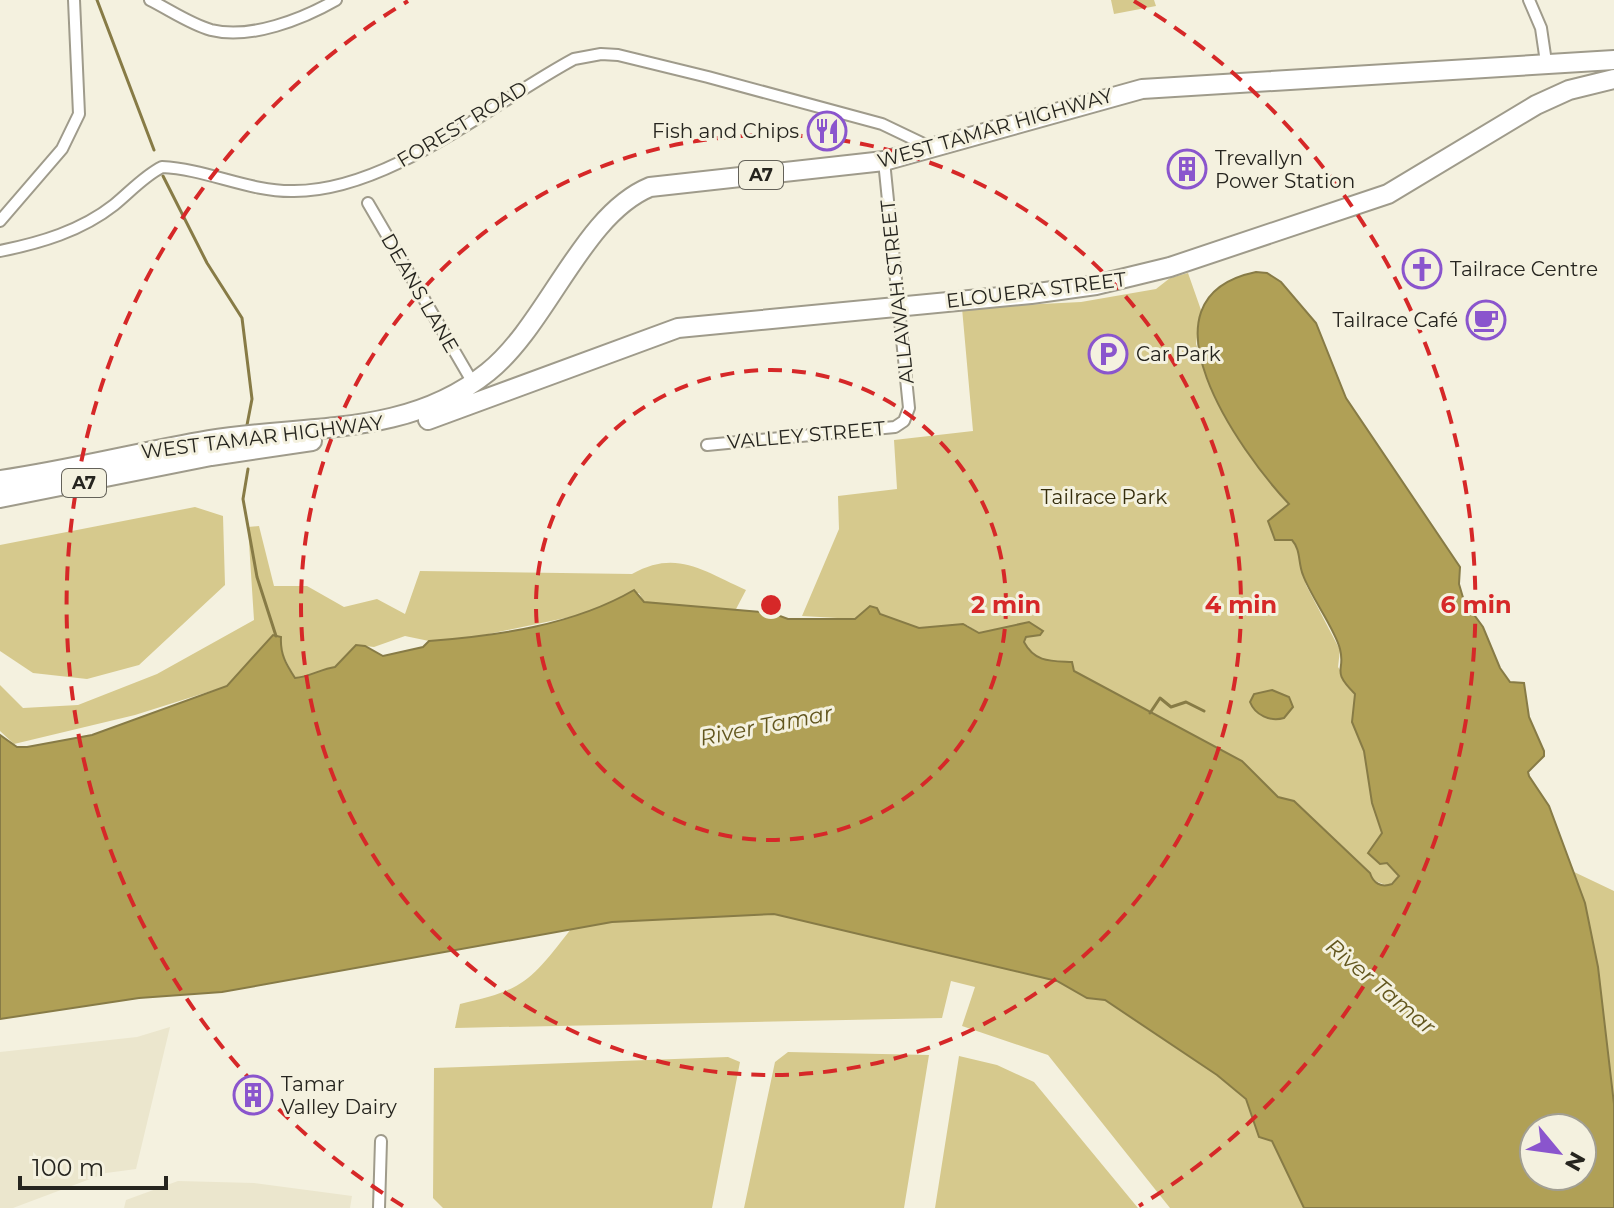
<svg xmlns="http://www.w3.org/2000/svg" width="1614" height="1208" font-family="Montserrat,sans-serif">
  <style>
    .built { fill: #ebe6cd }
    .green { fill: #d6c98d }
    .water { fill: #b0a056; stroke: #877b46; stroke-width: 2; fill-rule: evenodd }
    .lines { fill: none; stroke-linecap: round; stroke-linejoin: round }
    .stream { stroke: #877b46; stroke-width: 3 }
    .street-casing { stroke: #9f9b8b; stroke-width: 14 }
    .highway-casing { stroke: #9f9b8b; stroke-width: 22 }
    .street { stroke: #fff; stroke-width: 10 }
    .highway { stroke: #fff; stroke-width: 18 }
    .ring { fill: none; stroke: #d62828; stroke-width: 4; stroke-dasharray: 14 10 }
    .labels { text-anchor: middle; stroke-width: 6; stroke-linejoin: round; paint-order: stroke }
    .shield { fill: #f4f1df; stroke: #646259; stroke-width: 2 }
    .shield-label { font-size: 18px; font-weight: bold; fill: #26251f }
    .street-label { font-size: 20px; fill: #26251f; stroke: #f4f1df }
    .poi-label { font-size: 20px; fill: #26251f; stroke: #f4f1df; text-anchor: start }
    .park-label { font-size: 20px; fill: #352d0c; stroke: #f4f1df }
    .water-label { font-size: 22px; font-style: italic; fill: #62561e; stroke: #f4f1df }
    .centre { fill: #d62828; stroke: #f4f1df; stroke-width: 4 }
    .ring-label { font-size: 24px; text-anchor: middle; font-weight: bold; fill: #d62828; stroke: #f4f1df; stroke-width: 6; stroke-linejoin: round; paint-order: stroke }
  </style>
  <rect width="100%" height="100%" fill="#f4f1df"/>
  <path class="built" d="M 170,1027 L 136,1169 L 106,1173 L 13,1208 L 0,1208 L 0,1052 L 137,1037 Z
    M 178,1181 L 254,1183 L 352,1196 L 350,1208 L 124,1208 L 126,1200 Z"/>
  <path class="green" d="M 1111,0 L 1154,0 L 1156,6 L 1114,14 Z
    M 1188,273 L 1201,310 L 1196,344 L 1217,400 L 1255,462 L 1289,504 L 1268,521 L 1275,540 L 1292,540 L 1298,547 L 1306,585 L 1340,650 L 1338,667 L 1355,694 L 1352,722 L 1364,751 L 1370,792 L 1382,834 L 1378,840 L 1386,862 L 1399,876 L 1388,886 L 1373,880 L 1370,873 L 1294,801 L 1278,797 L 1242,761 L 1074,671 L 1068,661 C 1049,665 1033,659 1024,641 L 1026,637 L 1040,635 L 979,633 L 967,625 L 919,628 L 879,614 L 855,619 L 802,616 L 839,529 L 838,496 L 897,489 L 894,440 L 973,431 L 962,308 L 1081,302 L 1156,289 L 1170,278 Z
    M 195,507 L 223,516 L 225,585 L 139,665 L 87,679 L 33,673 L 0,651 L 0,545 Z
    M 259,526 L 274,586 L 307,586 L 344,607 L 377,599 L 405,614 L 420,571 L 632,574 C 677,549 703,571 746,590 L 735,611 L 644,602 L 639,593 L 622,597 L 594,612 L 470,638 L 429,641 L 405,636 L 374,647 L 356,645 L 335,667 C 321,669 309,677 295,678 L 273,635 L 227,686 L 135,715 L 14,744 L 0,731 L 0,685 L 23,708 L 78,705 L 157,674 L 254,620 L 248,527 Z
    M 1572,871 L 1614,891 L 1614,1104 L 1598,967 Z
    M 774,914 L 1057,981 L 1087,998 L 1105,1000 L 1217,1075 L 1246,1099 L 1259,1137 L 1272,1140 L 1304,1208 L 1170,1208 L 1048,1055 L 962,1026 L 975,987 L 951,981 L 942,1018 L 455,1028 L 460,1004 C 525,990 531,980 571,929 L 613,922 Z
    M 788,1052 L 929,1055 L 904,1208 L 744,1208 L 775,1062 Z
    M 959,1056 L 997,1065 L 1034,1082 L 1138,1208 L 935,1208 Z
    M 728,1057 L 740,1062 L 712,1208 L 443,1208 L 433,1198 L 434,1068 Z"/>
  <path class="water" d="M 1256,272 L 1267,273 L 1281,282 L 1316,323 L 1346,398 L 1460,567 L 1459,584 L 1464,601 L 1483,627 L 1500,668 L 1510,682 L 1524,683 L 1529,717 L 1544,751 L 1544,756 L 1528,772 L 1529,776 L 1549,806 L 1585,903 L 1598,967 L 1614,1104 L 1614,1208 L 1304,1208 L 1272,1141 L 1259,1137 L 1246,1099 L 1217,1075 L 1105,1000 L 1087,998 L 1057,981 L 774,914 L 612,922 L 222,992 L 139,998 L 0,1019 L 0,735 L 17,747 L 27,747 L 92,735 L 227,686 L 273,635 L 281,637 C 280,654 286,664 295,678 C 309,677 321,669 335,667 L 356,645 L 365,646 L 383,656 L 423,647 L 429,641 C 497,636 574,625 634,590 L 644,602 L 772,613 L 788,619 L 855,619 L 870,606 L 877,608 L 880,614 L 919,628 L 963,624 L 979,633 L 1029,622 L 1043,631 L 1040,635 L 1026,637 L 1024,642 C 1035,663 1052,661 1072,662 L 1074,671 L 1242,761 L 1278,797 L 1294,801 L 1370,873 C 1373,883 1381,888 1392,884 L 1399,876 L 1387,863 L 1380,864 L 1368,853 L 1382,833 L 1372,803 L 1364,751 L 1352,722 L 1355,694 C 1330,669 1346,672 1340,649 C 1335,629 1311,597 1303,575 C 1298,563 1301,550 1292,540 L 1275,540 L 1268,521 L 1289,504 C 1240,452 1130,298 1256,272 ZM 1582,1128 L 1582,1176 L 1534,1176 L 1534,1128 Z
    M 1272,690 L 1289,697 L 1293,707 L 1284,718 C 1270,722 1255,715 1250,702 L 1254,694 Z"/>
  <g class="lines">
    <path class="stream" d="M 97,0 L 154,150
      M 163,176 L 207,263 L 242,318 L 252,399 L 247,425
      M 248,469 L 243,499 L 257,577 L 276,636
      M 1150,713 L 1160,698 L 1171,707 L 1186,702 L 1204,711"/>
    <g class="street-casing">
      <path id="street" d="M 150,0 C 170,10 190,24 211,30 C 250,40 303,19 336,0
        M 1529,0 L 1541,28 L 1546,62
        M 368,203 L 473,383
        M 0,221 L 62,149 L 79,114 L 74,0
        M 0,251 C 40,243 81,231 114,205 C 130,192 144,176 162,167 C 207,169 249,192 294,191 C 389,191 492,103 574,59 L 601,54 L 618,55 L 708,77 L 882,124 L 928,146
        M 707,445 L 895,427 L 904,421 L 909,408 L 884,161
        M 379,1208 L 381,1141"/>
    </g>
    <g class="highway-casing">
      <path id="highway" d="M 428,420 L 678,328 L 1031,294 L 1096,285 L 1170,267 L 1388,194 L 1536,105 L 1569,90 L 1614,79
        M 0,480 C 70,470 139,452 209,440 C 306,424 406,438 488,372 C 548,324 582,215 650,187 L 884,161 L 1142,89 L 1614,60
        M 0,498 L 211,456 L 312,441"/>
    </g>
    <use href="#street" class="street"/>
    <use href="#highway" class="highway"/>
  </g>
  <g class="ring">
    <circle cx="771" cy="605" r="235"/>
    <circle cx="771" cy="605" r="470"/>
    <path d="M403 1206A705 705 0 0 1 408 1M1134 1A705 705 0 0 1 1139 1206"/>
  </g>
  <defs>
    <g id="restaurant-ring" transform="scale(2)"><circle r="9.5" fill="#f4f1df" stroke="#8a55cd" stroke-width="1.5"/><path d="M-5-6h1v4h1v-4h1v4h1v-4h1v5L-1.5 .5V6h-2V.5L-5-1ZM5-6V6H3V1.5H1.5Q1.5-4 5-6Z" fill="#8a55cd"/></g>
    <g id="building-ring" transform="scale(2)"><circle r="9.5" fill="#f4f1df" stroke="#8a55cd" stroke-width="1.5"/><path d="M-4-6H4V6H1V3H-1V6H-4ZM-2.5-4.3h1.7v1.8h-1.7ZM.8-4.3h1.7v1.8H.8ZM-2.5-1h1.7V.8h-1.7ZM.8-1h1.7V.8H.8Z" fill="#8a55cd"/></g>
    <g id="church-ring" transform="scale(2)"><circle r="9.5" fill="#f4f1df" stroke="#8a55cd" stroke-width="1.5"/><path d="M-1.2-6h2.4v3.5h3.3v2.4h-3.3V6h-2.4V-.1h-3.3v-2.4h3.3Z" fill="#8a55cd"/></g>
    <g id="cafe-ring" transform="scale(2)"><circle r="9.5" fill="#f4f1df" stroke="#8a55cd" stroke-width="1.5"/><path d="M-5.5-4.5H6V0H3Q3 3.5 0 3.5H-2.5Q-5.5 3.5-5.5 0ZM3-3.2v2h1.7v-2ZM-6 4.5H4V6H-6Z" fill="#8a55cd"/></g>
    <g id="parking-ring" transform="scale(2)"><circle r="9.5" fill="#f4f1df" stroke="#8a55cd" stroke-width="1.5"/><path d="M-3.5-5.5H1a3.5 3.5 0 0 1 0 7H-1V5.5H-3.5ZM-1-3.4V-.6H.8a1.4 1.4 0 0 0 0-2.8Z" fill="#8a55cd"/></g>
  </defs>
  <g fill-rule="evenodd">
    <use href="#restaurant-ring" x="827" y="131"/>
    <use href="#building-ring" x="1187" y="169"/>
    <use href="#church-ring" x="1422" y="269"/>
    <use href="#cafe-ring" x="1486" y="320"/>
    <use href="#parking-ring" x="1108" y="354"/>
    <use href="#building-ring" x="253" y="1095"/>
  </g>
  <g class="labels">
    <g class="shield">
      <rect x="739" y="161" width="44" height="28" rx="6"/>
      <rect x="62" y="469" width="44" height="28" rx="6"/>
    </g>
    <g class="shield-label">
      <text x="761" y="181">A7</text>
      <text x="84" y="489">A7</text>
    </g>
    <g class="street-label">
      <text transform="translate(462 124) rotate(-31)" y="7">FOREST ROAD</text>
      <text transform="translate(995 128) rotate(-16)" y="7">WEST TAMAR HIGHWAY</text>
      <text transform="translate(1036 290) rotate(-7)" y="7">ELOUERA STREET</text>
      <text transform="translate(897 292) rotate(-96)" y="7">ALLAWAH STREET</text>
      <text transform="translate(420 293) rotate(60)" y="7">DEANS LANE</text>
      <text transform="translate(806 435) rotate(-5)" y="7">VALLEY STREET</text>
      <text transform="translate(262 437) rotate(-7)" y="7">WEST TAMAR HIGHWAY</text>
    </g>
    <g class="poi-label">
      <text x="799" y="138" text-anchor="end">Fish and Chips</text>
      <text x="1215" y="165">Trevallyn<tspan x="1215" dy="23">Power Station</tspan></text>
      <text x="1450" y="276">Tailrace Centre</text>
      <text x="1458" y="327" text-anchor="end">Tailrace Café</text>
      <text x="1136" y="361">Car Park</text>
      <text x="281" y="1091">Tamar<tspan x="281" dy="23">Valley Dairy</tspan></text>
    </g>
    <g class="park-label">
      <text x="1104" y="504">Tailrace Park</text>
    </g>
    <g class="water-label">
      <text transform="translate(766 725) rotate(-11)" y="8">River Tamar</text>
      <text transform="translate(1381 986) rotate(40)" y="8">River Tamar</text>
    </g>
  </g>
  <circle cx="771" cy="605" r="12" class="centre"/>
  <g class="ring-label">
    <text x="1006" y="613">2 min</text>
    <text x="1241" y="613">4 min</text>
    <text x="1476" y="613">6 min</text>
  </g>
  <g transform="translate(1558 1152) rotate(119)"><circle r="38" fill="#f4f1df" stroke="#a29f92" stroke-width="2"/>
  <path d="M0-6L14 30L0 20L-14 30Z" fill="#8a55cd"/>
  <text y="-12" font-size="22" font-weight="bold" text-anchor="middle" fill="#26251f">N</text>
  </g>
  <path d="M20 1176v12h146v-12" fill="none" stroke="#26251f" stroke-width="4"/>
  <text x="32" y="1176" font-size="24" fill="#26251f" stroke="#f4f1df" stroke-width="6" paint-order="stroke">100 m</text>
</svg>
